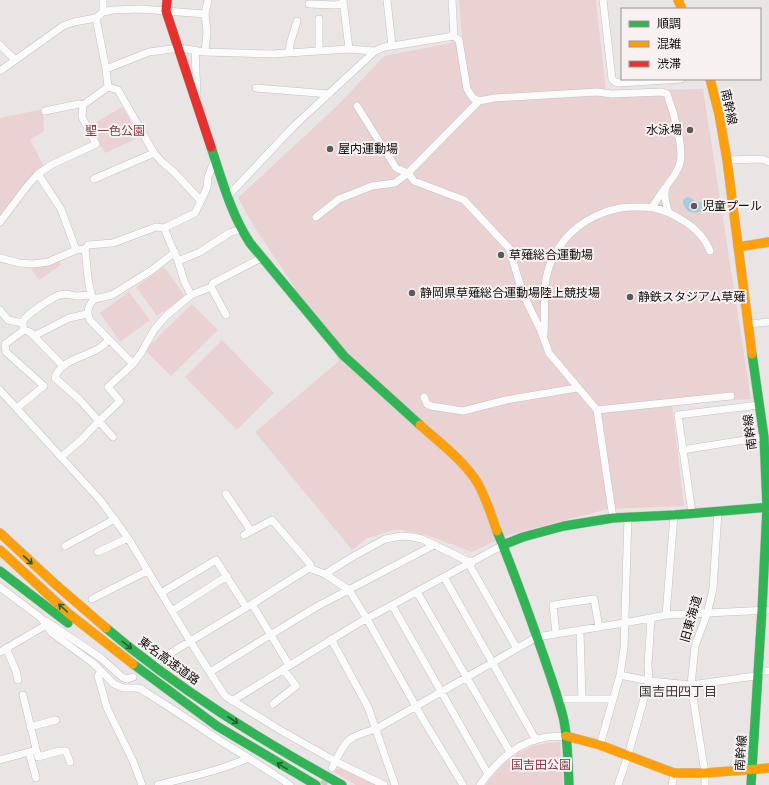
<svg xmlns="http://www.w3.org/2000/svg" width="769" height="785" font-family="'Source Sans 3','Noto Sans JP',sans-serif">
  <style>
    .green { fill: #ead2d3 }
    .water { fill: #a4cddf }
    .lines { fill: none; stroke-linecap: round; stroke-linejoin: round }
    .street-tunnel { stroke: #c9c5c5; stroke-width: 7; stroke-dasharray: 7 3.5; stroke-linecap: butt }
    .street-casing { stroke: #c4c0c0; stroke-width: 8 }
    .fast-casing { stroke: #c4c0c0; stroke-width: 10 }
    .slow-casing { stroke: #c4c0c0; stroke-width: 10 }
    .jam-casing { stroke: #c4c0c0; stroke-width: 10 }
    .street { stroke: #fcfbfb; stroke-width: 7 }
    .fast { stroke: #30b455; stroke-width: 9 }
    .slow { stroke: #ff9f0a; stroke-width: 9 }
    .jam { stroke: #e5322d; stroke-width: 9 }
    .oneway { stroke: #206031 }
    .poi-dot { fill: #5c5959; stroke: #f8f1f1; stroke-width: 1.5 }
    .labels { text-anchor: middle; stroke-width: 4; stroke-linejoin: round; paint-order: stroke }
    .street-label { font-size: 12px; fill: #0f0d0d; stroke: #f8f1f1 }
    .poi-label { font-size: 12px; fill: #0f0d0d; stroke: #f8f1f1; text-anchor: start }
    .park-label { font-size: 12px; fill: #833a41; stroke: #f8f1f1 }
    .neighbourhood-label { font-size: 13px; fill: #3e3839; stroke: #f8f1f1 }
  </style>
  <rect width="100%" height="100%" fill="#eae5e5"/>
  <path class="green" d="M 459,0 L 596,0 L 606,91 L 703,89 L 751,399 L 672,404 L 684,506 L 608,509 L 508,535 L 472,552 L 429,536 L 398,529 L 367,538 L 352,550 L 255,432 L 339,361 L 291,282 L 255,228 L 238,198 L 339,104 L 384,56 L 451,43 L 462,36 Z
    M 122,107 L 140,137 L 105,153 L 90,126 Z
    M 43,109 L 44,131 L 30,140 L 44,166 L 35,172 L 0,217 L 0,118 Z
    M 58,261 L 61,265 L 39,280 L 30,267 Z
    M 164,267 L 185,296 L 157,316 L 136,287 Z
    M 129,292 L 150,320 L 120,342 L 100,313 Z
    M 192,304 L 218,330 L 171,376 L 145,350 Z
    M 222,340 L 274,393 L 237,430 L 185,377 Z
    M 560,742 L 563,785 L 486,785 C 496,770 512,755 529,748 C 539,743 550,743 560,742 Z
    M 341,768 L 376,785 L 356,785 L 335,773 L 336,769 Z"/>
  <path class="water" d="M 687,197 L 691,198 L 696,202 C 700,202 704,203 705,207 L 705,209 C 696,216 683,213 683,200 Z"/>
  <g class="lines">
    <path class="street-tunnel" d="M 323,785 L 329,774"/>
    <g class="street-casing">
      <path id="street" d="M 103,0 L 103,12
        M 343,0 L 349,49
        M 387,0 L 392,46
        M 603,0 L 612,79 L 615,82 L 619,83 L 681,79
        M 309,4 L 335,5 L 344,4
        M 96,18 L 106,69 L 108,87
        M 319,19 L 319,51
        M 454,36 L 459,40 L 467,89 L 473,98 L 479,101
        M 0,45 L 15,60
        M 195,50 L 197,95 L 197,100
        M 205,52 L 207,32 L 205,14 L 208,0
        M 289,53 L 290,44 L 297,21
        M 106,69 L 149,52 L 179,48 L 205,52 L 272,54 L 349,49 L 375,51
        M 0,71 L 63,26 L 74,22 L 96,18 L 103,12 L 113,10 L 140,9 L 205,14
        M 256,88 L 329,94
        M 357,106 L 396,168 L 408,173 L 414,181 L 464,200 L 509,248 L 523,294 L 541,331 L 549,353 L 597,410 L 613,518
        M 45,111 L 79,104 L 83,105
        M 727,160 L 762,159 L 769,162
        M 38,174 L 61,209 L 76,250
        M 94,179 L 154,153
        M 228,196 L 294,126 L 375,51 L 384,47 L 392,46 L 454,36 L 452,0
        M 652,207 L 665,188
        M 316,217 L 339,199 L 372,186 L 395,183 L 408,173 L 479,101 L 494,98 L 597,92 L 612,94 L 662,92 L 667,94 C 673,110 684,146 680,163 C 679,167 677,171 675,174 C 672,180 665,185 665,192 C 664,199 667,207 669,213
        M 0,222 L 28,185 L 38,174 L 51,165 L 96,144 L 82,117 L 83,105 L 108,87 L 118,90 L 154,153 L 162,162 L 173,171 L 201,201
        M 164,228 L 178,261 L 184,281 L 191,295 L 211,287 L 213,283 L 263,257
        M 85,249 C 87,262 87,287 93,298
        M 0,258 L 19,263 L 33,264 L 48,262 L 76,250 L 85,249 L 88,245 L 113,243 L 156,227 L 164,228 L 195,213 L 207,188 L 208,177 L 215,159
        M 178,261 L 200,252 L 229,233 L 241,229
        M 211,287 L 226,315
        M 0,310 L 8,320 L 23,323
        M 749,324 L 769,322
        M 544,334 C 546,301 539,275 560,246 C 573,226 597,212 621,208 C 626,207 633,207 639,207 C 644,207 649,207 654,208 C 664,210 674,215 682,220 C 694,227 705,238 710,251
        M 34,336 L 69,318 L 87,314
        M 108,340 C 95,358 61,356 55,378 L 80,400 L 113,437
        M 133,364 L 141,353 L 154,330 L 166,316 L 191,295
        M 62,365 L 30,332 L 24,330 C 23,326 22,323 24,320 C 26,315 54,296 60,295 C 65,293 70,295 76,296 C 81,296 86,295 91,295
        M 0,390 L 101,501 L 128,538 L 190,641 L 225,696 L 280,730 L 335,761 L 384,785
        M 424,397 L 427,404 L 431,406 L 463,411 L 506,400 L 577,388
        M 17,408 L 44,386 L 6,352 L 5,344 L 24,330
        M 597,410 L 731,396
        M 682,450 L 764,437
        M 61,457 L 81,440 L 99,421 L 120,401 L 108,387 L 133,364 L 90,320 C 86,312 88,306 94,299 L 112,295 L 152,270 L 175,252
        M 226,494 L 251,531
        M 692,513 L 678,415 L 759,405
        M 244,535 L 272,520 L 310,564 L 312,569
        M 65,546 L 115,519
        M 98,552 L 128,538
        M 469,564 L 516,647
        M 325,574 L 354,556 L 385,539 L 402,536 L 413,537 L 422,539 L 472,563
        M 444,577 L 536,740
        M 0,587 L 41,618 L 52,633 L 93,663 L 114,684 L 123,688 L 136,688 L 141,689 L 147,693 C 171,708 195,724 219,740 C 243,755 267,769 290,785
        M 417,592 L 510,752
        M 161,593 L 216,560 L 246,607
        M 92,599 L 147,571
        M 252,604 L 289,665
        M 392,605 L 488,774
        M 172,611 L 227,576
        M 666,615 L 674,515
        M 46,621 L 101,658 L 122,677 L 127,679 L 133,677
        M 580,630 L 582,699
        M 556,634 L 553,605 L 594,599 L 599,627
        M 331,639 L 368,707 L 395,785
        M 6,648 L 16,671 L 18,680
        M 0,652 L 46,625
        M 159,660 L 252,604 L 309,568 L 325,574 L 349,590 L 367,619 L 424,721 L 463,785
        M 101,671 L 98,676 L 107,708 L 133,761 L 142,785
        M 758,671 L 769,671
        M 210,672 L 316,607 L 434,545
        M 620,675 L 649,681 L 691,685 L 748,677 L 758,676
        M 23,695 L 38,757 L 60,751 L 66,751 L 70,762
        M 558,699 L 613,699
        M 232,701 L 357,624 L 503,545
        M 273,704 L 296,686 L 283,669
        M 30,727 L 56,720
        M 600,745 L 620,675 L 624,648 L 628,517
        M 29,752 L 36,778
        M 0,760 L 36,750
        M 332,768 C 337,759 341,747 349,740 C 356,734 367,732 376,729 L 537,637 L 624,623 L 666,615 L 769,610
        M 158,785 C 188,777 220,771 248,758
        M 480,785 C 497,761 517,742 547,737 C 553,736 560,737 566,736
        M 618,785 L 628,755 L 649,681 L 648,665 L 651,618
        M 672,785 L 674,773
        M 705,785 L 705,773 L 691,685 L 695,646 L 707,614 L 713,589 L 718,511"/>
    </g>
    <g class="fast-casing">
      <path id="fast" d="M 211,147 C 222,180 231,214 250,243 L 344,356 L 420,425
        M 497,531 C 514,572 529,614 544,657 C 551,678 559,699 564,721 C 568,742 568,764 569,785
        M 503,545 L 523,537 L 564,526 L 613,518 L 674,515 L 769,507
        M 0,571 L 68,623
        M 106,628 C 178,689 259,739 342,785
        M 133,664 L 217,726 L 316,785
        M 751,785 L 762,610 L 767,507 L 764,437 L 752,354"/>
    </g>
    <g class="slow-casing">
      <path id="slow" d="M 678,0 L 682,9
        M 710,79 L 719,114 L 727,160 L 752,354
        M 738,247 L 769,242
        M 420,425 C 440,443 463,460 477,482 C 486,497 491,515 497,531
        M 0,533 L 54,583 L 106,628
        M 0,550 L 68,613 L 133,664
        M 566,736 L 600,745 L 674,773 L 705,773 L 769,768"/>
    </g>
    <g class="jam-casing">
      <path id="jam" d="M 167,0 L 166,11 L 211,147"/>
    </g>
    <use href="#street" class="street"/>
    <use href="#fast" class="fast"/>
    <use href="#slow" class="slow"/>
    <use href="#jam" class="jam"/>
  </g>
  <defs><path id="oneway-shaft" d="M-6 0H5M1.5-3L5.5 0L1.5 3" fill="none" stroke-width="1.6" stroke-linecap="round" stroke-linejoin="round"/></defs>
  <g class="oneway">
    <use href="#oneway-shaft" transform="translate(28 560) rotate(43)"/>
    <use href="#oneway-shaft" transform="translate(63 608) rotate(-138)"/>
    <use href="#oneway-shaft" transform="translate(127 645) rotate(38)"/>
    <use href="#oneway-shaft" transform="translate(233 720) rotate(33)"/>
    <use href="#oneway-shaft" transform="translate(282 766) rotate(-149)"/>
  </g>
  <g class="poi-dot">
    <circle cx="690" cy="130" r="4"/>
    <circle cx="330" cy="149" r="4"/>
    <circle cx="694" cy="206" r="4"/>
    <circle cx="501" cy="255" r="4"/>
    <circle cx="412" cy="293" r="4"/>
    <circle cx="630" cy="297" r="4"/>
  </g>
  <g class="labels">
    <g class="street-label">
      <text transform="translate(729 107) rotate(78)" y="4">南幹線</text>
      <text transform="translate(750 432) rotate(-97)" y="4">南幹線</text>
      <text transform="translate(691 619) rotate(-74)" y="4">旧東海道</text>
      <text transform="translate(169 661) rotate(36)" y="4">東名高速道路</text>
      <text transform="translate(741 753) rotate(-86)" y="4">南幹線</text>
    </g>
    <g class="poi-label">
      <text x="682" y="134" text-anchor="end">水泳場</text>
      <text x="338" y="153">屋内運動場</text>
      <text x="702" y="210">児童プール</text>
      <text x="509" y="259">草薙総合運動場</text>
      <text x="420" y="297">静岡県草薙総合運動場陸上競技場</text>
      <text x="638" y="301">静鉄スタジアム草薙</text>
    </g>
    <g class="park-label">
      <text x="115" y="135">聖一色公園</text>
      <text x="541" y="769">国吉田公園</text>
    </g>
    <g class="neighbourhood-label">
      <text x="678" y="696">国吉田四丁目</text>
    </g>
  </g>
  <rect x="621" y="8" width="140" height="72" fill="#f8f1f1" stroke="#9b9696"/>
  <rect x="629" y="21" width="20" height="6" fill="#30b455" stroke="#9b9696"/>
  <text x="657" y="28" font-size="12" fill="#0f0d0d">順調</text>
  <rect x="629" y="41" width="20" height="6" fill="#ff9f0a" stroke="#9b9696"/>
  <text x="657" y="48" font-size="12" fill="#0f0d0d">混雑</text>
  <rect x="629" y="61" width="20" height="6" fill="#e5322d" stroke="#9b9696"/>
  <text x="657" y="68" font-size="12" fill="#0f0d0d">渋滞</text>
</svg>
